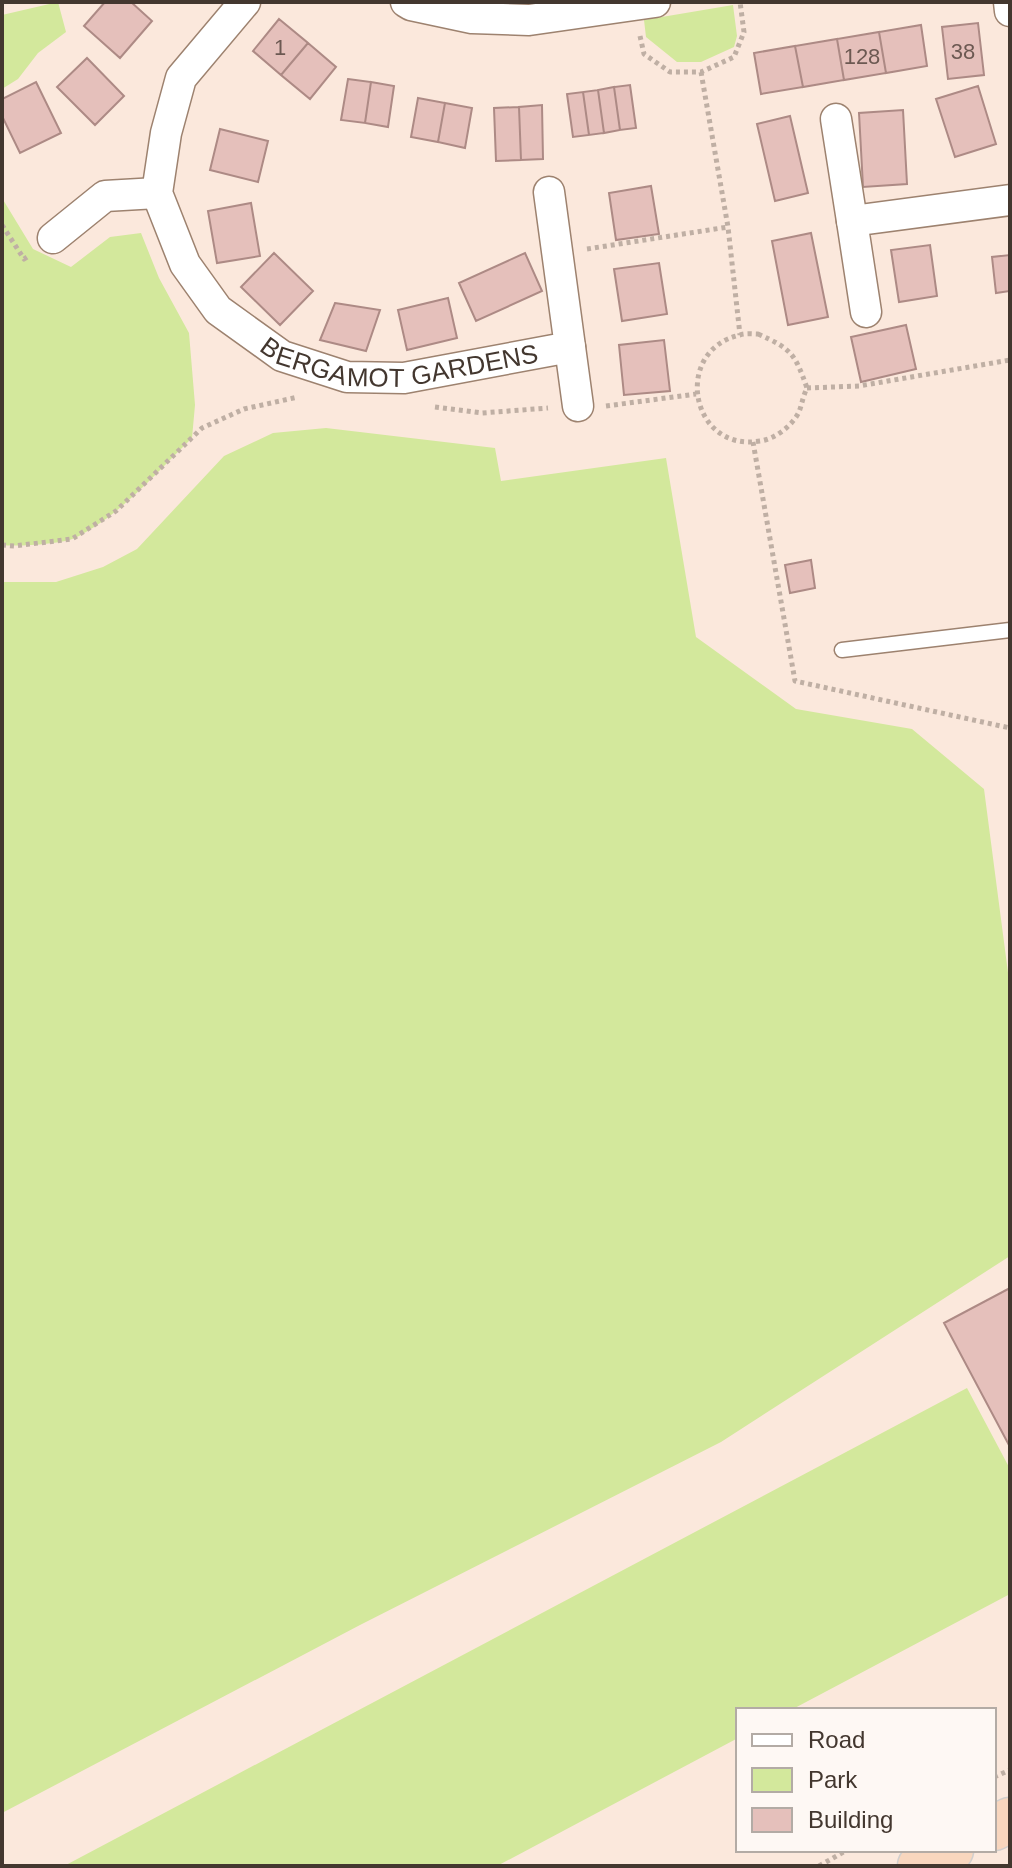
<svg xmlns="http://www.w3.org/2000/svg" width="1012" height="1868" font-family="Arial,sans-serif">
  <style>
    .green { fill: #d3e89c }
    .building { fill: #e5c0bb; stroke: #ad8a85; stroke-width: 2 }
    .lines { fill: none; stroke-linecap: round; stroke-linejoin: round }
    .service-casing { stroke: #9d826f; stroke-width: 17 }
    .minor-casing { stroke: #9d826f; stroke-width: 33 }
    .trunk-casing { stroke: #d2cfcd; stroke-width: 47 }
    .path { stroke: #bfafa4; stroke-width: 5; stroke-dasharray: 4 4; stroke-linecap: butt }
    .service { stroke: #fff; stroke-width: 14 }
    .minor { stroke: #fff; stroke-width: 30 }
    .trunk { stroke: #f8d6be; stroke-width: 44 }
    .labels { text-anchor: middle; stroke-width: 6; stroke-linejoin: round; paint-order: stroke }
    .number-label { font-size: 22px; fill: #6c5952 }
    .street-label { font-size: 26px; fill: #43372f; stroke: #fef8f4 }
  </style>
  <rect width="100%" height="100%" fill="#fbe8dc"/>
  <path class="green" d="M 58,2 L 66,32 L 38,53 L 18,79 L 2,89 L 2,15 Z
    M 733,5 L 737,36 L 734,47 L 701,62 L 677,62 L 646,37 L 644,20 Z
    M 2,198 L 33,249 L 71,267 L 110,237 L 141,233 L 159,278 L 189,333 L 195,405 L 192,438 C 156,473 121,515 75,538 C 62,544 17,547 2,545 Z
    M 326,428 L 495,448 L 501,481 L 666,458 L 696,637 L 796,709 L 912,729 L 984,789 L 1010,988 L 1010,1256 L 721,1442 L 360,1625 L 2,1813 L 2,582 L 56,582 L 103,567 L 137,549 L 224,456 L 273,433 Z
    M 967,1388 L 1010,1469 L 1010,1594 L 791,1710 L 738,1710 L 738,1738 L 497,1866 L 64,1866 Z"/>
  <path class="building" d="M 105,2 L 131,2 L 152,21 L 120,58 L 84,26 Z
    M 279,19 L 308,43 L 281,75 L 253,51 Z
    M 978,23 L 984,75 L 948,79 L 942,27 Z
    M 921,25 L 927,66 L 886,73 L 879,32 Z
    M 879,32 L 886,73 L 844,80 L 837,39 Z
    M 837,39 L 844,80 L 803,87 L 795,46 Z
    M 308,43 L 336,67 L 310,99 L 281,75 Z
    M 795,46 L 803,87 L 761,94 L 754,53 Z
    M 87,58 L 124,96 L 95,125 L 57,87 Z
    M 348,79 L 371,82 L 365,123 L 341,120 Z
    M 36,82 L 61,133 L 20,153 L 2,116 L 2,99 Z
    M 371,82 L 394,86 L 388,127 L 365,123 Z
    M 630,85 L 636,128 L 620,130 L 614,87 Z
    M 978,86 L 996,144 L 955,157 L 936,99 Z
    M 614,87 L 620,130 L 604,133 L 598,90 Z
    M 598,90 L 604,133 L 589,135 L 583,92 Z
    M 583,92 L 589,135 L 573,137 L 567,94 Z
    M 418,98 L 445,103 L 438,142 L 411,137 Z
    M 445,103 L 472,108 L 465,148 L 438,142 Z
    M 542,105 L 543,159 L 521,160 L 519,107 Z
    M 519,107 L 521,160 L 496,161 L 494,108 Z
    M 903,110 L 907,184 L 863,187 L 859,113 Z
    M 790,116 L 808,193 L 775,201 L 757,124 Z
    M 220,129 L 268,141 L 258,182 L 210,170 Z
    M 651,186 L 659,234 L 616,240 L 609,193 Z
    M 251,203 L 260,256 L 217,263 L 208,211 Z
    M 811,233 L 828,317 L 788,325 L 772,241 Z
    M 930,245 L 937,296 L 899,302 L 891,250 Z
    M 274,253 L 313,291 L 280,325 L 241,287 Z
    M 525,253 L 542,291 L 476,321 L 459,283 Z
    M 1010,255 L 1010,291 L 996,293 L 992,257 Z
    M 659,263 L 667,314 L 622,321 L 614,269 Z
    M 448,298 L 457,338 L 407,350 L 398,310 Z
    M 335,303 L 380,310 L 366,351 L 320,340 Z
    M 906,325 L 916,369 L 861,382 L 851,337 Z
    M 664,340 L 670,391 L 624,395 L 619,345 Z
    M 811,560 L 815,588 L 790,593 L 785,565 Z
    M 1010,1288 L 1010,1447 L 944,1323 Z"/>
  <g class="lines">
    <g class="service-casing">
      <path id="service" d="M 842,650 L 1010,630"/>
    </g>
    <g class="minor-casing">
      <g id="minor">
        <path id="s1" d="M 245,2 L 181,78 L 166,133 L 157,193 L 185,264 L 218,310 L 282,356 L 347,377 L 404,378 L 570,347 L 549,192"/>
        <path d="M 406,2 L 411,5 L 472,18 L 529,20 L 655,2"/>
        <path d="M 1009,2 L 1010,11"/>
        <path d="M 836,119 L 852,221"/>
        <path d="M 53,238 L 105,196 L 157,193"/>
        <path d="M 866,312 L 852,221 L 1010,200"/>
        <path d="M 570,347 L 578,406"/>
      </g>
    </g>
    <g class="trunk-casing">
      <path id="trunk" d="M 994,1828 L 1010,1820
        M 920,1866 L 951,1850"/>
    </g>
    <path class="path" d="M 640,36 L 644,54 L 670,72 L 701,72 L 734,57 L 744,32 L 740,2
      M 701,72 L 728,227 L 740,335
      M 2,225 L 24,259 L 30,255
      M 587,249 L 728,227
      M 758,334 C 792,349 795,354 807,388 C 803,396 802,404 799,412 C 792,426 775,439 760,441 C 690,453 672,350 740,335 C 745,333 753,334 758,334 Z
      M 807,388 L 859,386 L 1010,360
      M 606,406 L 696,394
      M 435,407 L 482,413 L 548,408
      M 753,442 L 795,681 L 1010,728
      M 2,545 L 14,546 L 72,539 L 116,511 L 202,428 L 244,409 L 298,397
      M 994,1777 L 1010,1770
      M 819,1866 L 847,1850"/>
    <use href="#service" class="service"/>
    <use href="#minor" class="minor"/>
    <use href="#trunk" class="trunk"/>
  </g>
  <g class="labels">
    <g class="number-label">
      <text x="280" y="55">1</text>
      <text x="963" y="59">38</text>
      <text x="862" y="64">128</text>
    </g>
    <g class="street-label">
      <text dy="9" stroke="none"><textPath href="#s1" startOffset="548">BERGAMOT GARDENS</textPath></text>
    </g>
  </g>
  <rect width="1012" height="1868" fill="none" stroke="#43372f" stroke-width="8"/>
  <rect x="736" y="1708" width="260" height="144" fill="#fef8f4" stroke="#b3aba5" stroke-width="2"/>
  <rect x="752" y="1734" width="40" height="12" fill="#ffffff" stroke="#b3aba5" stroke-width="2"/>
  <text x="808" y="1748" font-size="24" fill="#43372f">Road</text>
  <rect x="752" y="1768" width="40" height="24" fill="#d3e89c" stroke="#b3aba5" stroke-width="2"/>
  <text x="808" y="1788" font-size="24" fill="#43372f">Park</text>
  <rect x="752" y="1808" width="40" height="24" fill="#e5c0bb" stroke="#b3aba5" stroke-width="2"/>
  <text x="808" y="1828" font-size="24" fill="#43372f">Building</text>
</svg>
